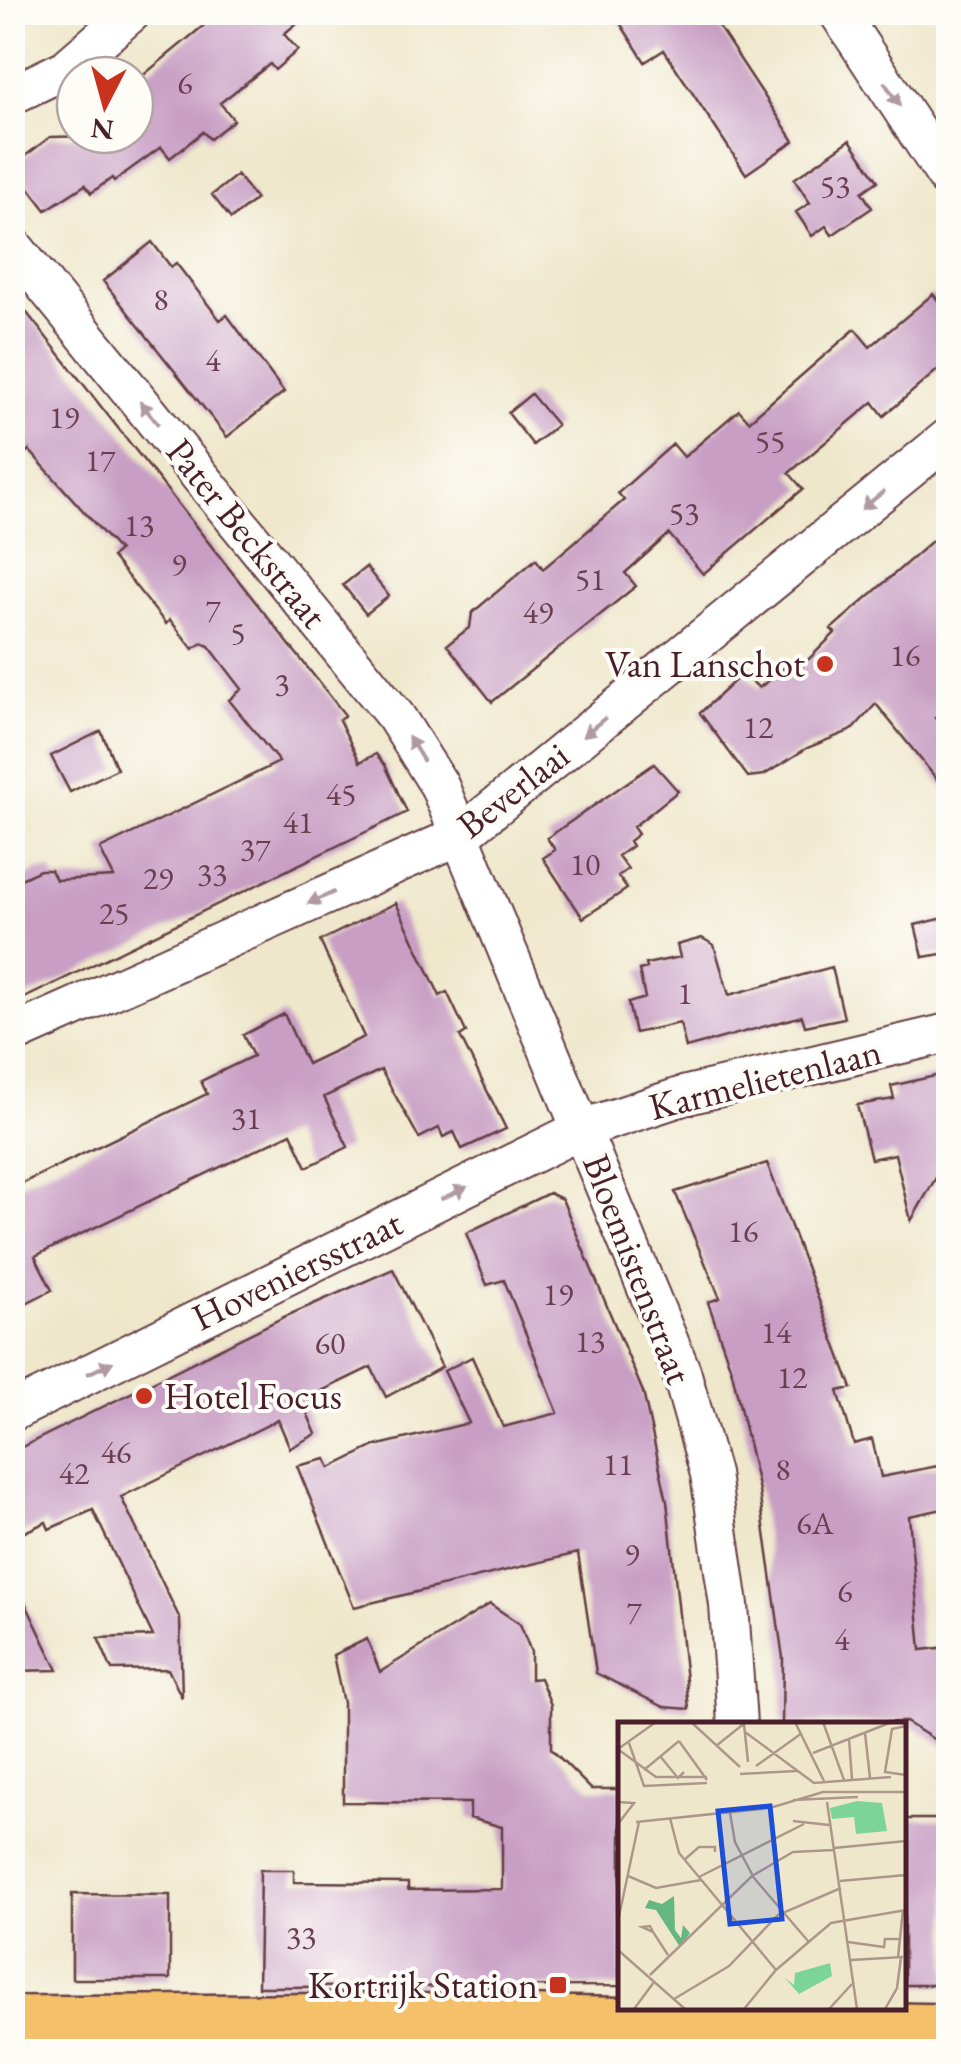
<svg xmlns="http://www.w3.org/2000/svg" width="961" height="2064" font-family="'EB Garamond',serif">
  <style>
    .building { fill: #c89ec4 }
    .lines { fill: none; stroke-linecap: round; stroke-linejoin: round }
    .street-casing { stroke: #633d43; stroke-width: 42 }
    .primary-casing { stroke: #633d43; stroke-width: 60 }
    .street { stroke: #fff; stroke-width: 38 }
    .primary { stroke: #f4c16a; stroke-width: 55 }
    .oneway { fill: #ae9aa0 }
    .poi-dot { fill: #c8321e; stroke: #fdfcf7; stroke-width: 4 }
    .labels { text-anchor: middle; stroke-width: 8; stroke-linejoin: round; paint-order: stroke }
    .number-label { font-size: 32px; fill: #6a3f51 }
    .street-label { font-size: 38px; fill: #4a1f2b; stroke: #fdfcf7 }
    .poi-label { font-size: 38px; fill: #4a1f2b; stroke: #fdfcf7; text-anchor: end }
    .inset-road { fill: none; stroke: #ad978b; stroke-width: 2.5 }
    .view { fill: #1d4ed8; fill-opacity: 0.15; stroke: #1d4ed8; stroke-width: 5 }
    .inset-edge { fill: none; stroke: #4a1f2b; stroke-width: 5 }
  </style>
  <rect width="100%" height="100%" fill="#fdfcf7"/>
  <filter id="ink" filterUnits="userSpaceOnUse"><feTurbulence type="fractalNoise" baseFrequency=".01" numOctaves="2"/><feDisplacementMap in="SourceGraphic" scale="20" xChannelSelector="R" yChannelSelector="G"/><feConvolveMatrix kernelMatrix="1 2 1 2 8 2 1 2 1" color-interpolation-filters="sRGB"/></filter>
  <filter id="wash" filterUnits="userSpaceOnUse"><feTurbulence type="fractalNoise" baseFrequency=".0048" numOctaves="4" result="noise"/><feDisplacementMap in="SourceGraphic" scale="40" xChannelSelector="R" yChannelSelector="G"/><feGaussianBlur stdDeviation="2.25" result="paint"/><feColorMatrix in="noise" values="0 0 0 0 0 0 0 0 0 0 0 0 0 0 0 0 0 1.4 0 .05"/><feComposite in="paint" operator="in"/></filter>
  <g filter="url(#wash)">
    <rect width="100%" height="100%" fill="#efe7cb"/>
    <g id="blocks">
      <path class="building" d="M 220,12 L 310,12 L 284,34 L 298,50 L 275,70 L 270,64 L 220,103 L 234,120 L 210,139 L 203,132 L 170,158 L 161,147 L 114,181 L 112,178 L 91,193 L 85,185 L 46,210 L 12,166 L 50,137 L 135,135 L 135,82 Z
        M 613,12 L 709,12 L 794,141 L 746,174 L 664,50 L 645,62 Z
        M 850,140 L 878,181 L 862,192 L 872,208 L 832,235 L 826,226 L 812,236 L 796,212 L 810,203 L 794,179 Z
        M 237,175 L 256,199 L 231,219 L 212,195 Z
        M 152,242 L 171,267 L 176,263 L 220,320 L 227,315 L 284,392 L 227,437 L 103,281 Z
        M 12,294 L 345,715 L 339,720 L 360,762 L 376,754 L 385,765 L 407,812 L 12,1004 L 12,883 L 40,870 L 51,870 L 56,880 L 114,877 L 100,849 L 279,762 L 229,700 L 242,689 L 209,646 L 202,643 L 193,649 L 170,620 L 166,624 L 112,557 L 119,551 L 29,450 L 12,463 Z
        M 933,294 L 948,313 L 948,361 L 884,416 L 873,402 L 789,473 L 803,489 L 703,574 L 669,534 L 625,573 L 636,586 L 492,702 L 447,645 L 470,627 L 472,613 L 536,559 L 543,569 L 624,500 L 618,493 L 673,444 L 684,457 L 739,410 L 749,421 L 855,329 L 870,347 Z
        M 531,394 L 557,425 L 533,445 L 508,413 Z
        M 948,527 L 948,708 L 935,718 L 948,736 L 948,793 L 876,704 L 852,730 L 807,748 L 764,775 L 748,777 L 700,713 L 743,673 L 759,688 L 789,664 L 796,672 L 835,633 L 831,629 Z
        M 366,567 L 389,596 L 366,614 L 343,585 Z
        M 101,731 L 117,769 L 70,792 L 51,756 Z
        M 654,764 L 678,791 L 633,827 L 638,834 L 629,841 L 632,846 L 618,856 L 628,869 L 618,876 L 627,889 L 583,918 L 543,858 L 555,850 L 547,838 Z
        M 396,903 L 440,996 L 447,992 L 466,1032 L 460,1036 L 506,1129 L 462,1149 L 454,1132 L 443,1137 L 439,1128 L 419,1138 L 381,1070 L 324,1097 L 348,1147 L 307,1167 L 291,1133 L 35,1256 L 52,1290 L 12,1310 L 12,1188 L 207,1094 L 201,1081 L 253,1056 L 243,1035 L 284,1014 L 307,1064 L 364,1037 L 320,941 Z
        M 948,917 L 948,953 L 923,957 L 915,925 Z
        M 702,938 L 714,945 L 729,995 L 832,967 L 844,1018 L 805,1026 L 802,1016 L 686,1048 L 680,1023 L 635,1033 L 628,1003 L 645,998 L 639,970 L 647,968 L 646,964 L 680,957 L 677,945 Z
        M 948,1073 L 948,1157 L 911,1221 L 895,1154 L 871,1159 L 857,1105 L 894,1099 L 891,1086 Z
        M 767,1163 L 852,1388 L 838,1391 L 854,1444 L 872,1439 L 881,1477 L 948,1464 L 948,1508 L 909,1516 L 921,1650 L 948,1647 L 948,1748 L 906,1722 L 782,1724 L 783,1658 L 759,1491 L 732,1372 L 708,1302 L 720,1298 L 675,1192 Z
        M 549,1193 L 562,1199 L 643,1392 L 667,1501 L 689,1709 L 664,1707 L 596,1673 L 578,1553 L 354,1607 L 297,1466 L 326,1459 L 330,1468 L 375,1446 L 469,1423 L 444,1371 L 472,1357 L 503,1427 L 558,1413 L 504,1280 L 487,1285 L 466,1233 Z
        M 393,1269 L 442,1367 L 386,1397 L 371,1367 L 309,1397 L 313,1404 L 305,1408 L 316,1434 L 290,1448 L 278,1420 L 121,1497 L 180,1619 L 182,1698 L 168,1669 L 112,1670 L 98,1638 L 153,1636 L 93,1510 L 49,1529 L 46,1522 L 12,1538 L 12,1452 L 284,1317 Z
        M 12,1575 L 46,1646 L 58,1670 L 12,1671 Z
        M 490,1604 L 520,1624 L 531,1652 L 531,1679 L 540,1678 L 551,1705 L 551,1749 L 591,1789 L 621,1789 L 621,1986 L 258,1987 L 260,1870 L 294,1870 L 294,1882 L 408,1883 L 408,1890 L 502,1889 L 502,1827 L 470,1818 L 470,1803 L 343,1802 L 343,1703 L 333,1655 L 367,1639 L 380,1672 Z
        M 904,1819 L 948,1819 L 948,1985 L 904,1985 Z
        M 72,1894 L 170,1895 L 170,1979 L 72,1979 Z"/>
    </g>
  </g>
  <g filter="url(#ink)">
    <use href="#blocks" fill-opacity="0" stroke="#633d43" stroke-width="2.5"/>
    <g class="lines">
      <g class="street-casing">
        <path id="street" d="M 838,12 L 948,179
          M 12,95 L 66,69 L 132,12
          M 12,245 L 396,717 L 439,785 L 681,1371 L 710,1474 L 729,1605 L 737,1724
          M 12,1035 L 461,835 L 948,438
          M 12,1412 L 582,1129 L 683,1096 L 948,1033"/>
      </g>
      <g class="primary-casing">
        <path id="primary" d="M 12,2024 L 389,2021 L 948,2032"/>
      </g>
      <use href="#street" class="street"/>
      <use href="#primary" class="primary"/>
    </g>
    <defs><path id="oneway-solid" d="M-6-.8H1V-3.2L6.5 0L1 3.2V.8H-6Z" transform="scale(2.5)"/></defs>
    <g class="oneway">
      <use href="#oneway-solid" transform="translate(892 94) rotate(57)"/>
      <use href="#oneway-solid" transform="translate(149 413) rotate(-129)"/>
      <use href="#oneway-solid" transform="translate(873 500) rotate(141)"/>
      <use href="#oneway-solid" transform="translate(594 727) rotate(141)"/>
      <use href="#oneway-solid" transform="translate(416 749) rotate(-122)"/>
      <use href="#oneway-solid" transform="translate(321 898) rotate(156)"/>
      <use href="#oneway-solid" transform="translate(454 1193) rotate(-26)"/>
      <use href="#oneway-solid" transform="translate(100 1368) rotate(-26)"/>
    </g>
  </g>
  <g class="poi-dot">
    <circle cx="825" cy="664" r="10"/>
    <circle cx="144" cy="1396" r="10"/>
    <rect x="548" y="1975" width="20" height="20" rx="5"/>
  </g>
  <g class="labels">
    <g class="number-label">
      <text x="185" y="94">6</text>
      <text x="835" y="197">53</text>
      <text x="161" y="310">8</text>
      <text x="213" y="371">4</text>
      <text x="64" y="428">19</text>
      <text x="770" y="452">55</text>
      <text x="100" y="471">17</text>
      <text x="684" y="524">53</text>
      <text x="139" y="536">13</text>
      <text x="179" y="575">9</text>
      <text x="590" y="590">51</text>
      <text x="213" y="621">7</text>
      <text x="538" y="623">49</text>
      <text x="238" y="644">5</text>
      <text x="905" y="666">16</text>
      <text x="282" y="695">3</text>
      <text x="758" y="738">12</text>
      <text x="341" y="805">45</text>
      <text x="298" y="833">41</text>
      <text x="255" y="860">37</text>
      <text x="585" y="875">10</text>
      <text x="212" y="885">33</text>
      <text x="158" y="889">29</text>
      <text x="114" y="924">25</text>
      <text x="685" y="1004">1</text>
      <text x="246" y="1129">31</text>
      <text x="743" y="1242">16</text>
      <text x="558" y="1305">19</text>
      <text x="776" y="1343">14</text>
      <text x="590" y="1352">13</text>
      <text x="330" y="1354">60</text>
      <text x="792" y="1388">12</text>
      <text x="116" y="1463">46</text>
      <text x="618" y="1475">11</text>
      <text x="783" y="1480">8</text>
      <text x="74" y="1484">42</text>
      <text x="815" y="1534">6A</text>
      <text x="632" y="1565">9</text>
      <text x="845" y="1602">6</text>
      <text x="634" y="1623">7</text>
      <text x="842" y="1650">4</text>
      <text x="301" y="1948">33</text>
    </g>
    <g class="street-label">
      <text transform="translate(247 533) rotate(51)" y="13">Pater Beckstraat</text>
      <text transform="translate(513 790) rotate(-38)" y="13">Beverlaai</text>
      <text transform="translate(765 1079) rotate(-14)" y="13">Karmelietenlaan</text>
      <text transform="translate(638 1269) rotate(69)" y="13">Bloemistenstraat</text>
      <text transform="translate(297 1270) rotate(-26)" y="13">Hoveniersstraat</text>
    </g>
    <g class="poi-label">
      <text x="805" y="677">Van Lanschot</text>
      <text x="164" y="1409" text-anchor="start">Hotel Focus</text>
      <text x="538" y="1998">Kortrijk Station</text>
    </g>
  </g>
  <g transform="translate(618 1722)">
    <rect width="288" height="288" fill="#efe7cb"/>
    <path d="M 239,79 L 264,81 L 269,109 L 238,112 L 236,95 L 214,97 L 212,86 ZM 212,241 L 214,254 L 181,272 L 167,256 L 176,263 L 177,251 Z" fill="#7dd499"/>
    <path d="M 56,174 L 57,208 L 63,216 L 65,203 L 72,211 L 62,225 L 38,188 L 27,186 L 31,178 L 44,182 Z" fill="#66b681"/>
    <path class="inset-road" d="M 73,0 L 122,45M 177,0 L 206,59M 205,0 L 226,58M 126,2 L 130,40M 288,4 L 274,7 L 267,50 L 288,53M 127,10 L 196,61 L 273,55M 247,11 L 252,56M 231,17 L 234,57M 61,19 L 89,58M 11,21 L 26,64 L 89,61M 98,24 L 128,0M 0,27 L 38,0M 1,28 L 38,55 L 89,55M 195,31 L 274,0M 42,34 L 60,56 L 66,50M 138,44 L 184,11M 26,48 L 61,19M 122,52 L 179,49M 175,78 L 240,75M 0,80 L 16,81 L 0,102M 209,80 L 239,287M 112,91 L 117,120 L 136,156 L 190,219M 52,96 L 61,131 L 158,248M 175,99 L 211,103M 18,100 L 152,86 L 205,70 L 288,70M 216,126 L 288,119M 66,138 L 81,125 L 97,125 L 97,130M 10,154 L 38,166 L 83,158M 81,155 L 186,102M 222,159 L 288,153M 0,199 L 21,100M 35,210 L 24,205 L 32,204 L 35,210 L 50,233M 230,220 L 266,225 L 267,217 L 282,217M 0,228 L 67,287M 280,235 L 285,188M 233,238 L 285,235M 32,253 L 134,154 L 175,130 L 215,128M 56,277 L 111,244 L 160,193 L 223,166M 16,287 L 36,260M 126,287 L 158,248 L 213,201 L 288,188M 211,287 L 234,262M 267,287 L 279,266 L 283,235"/>
    <path class="view" d="M 152,84 L 164,197 L 112,202 L 100,89 Z"/>
    <rect width="288" height="288" class="inset-edge"/>
  </g>
  <rect width="961" height="2064" fill="none" stroke="#fdfcf7" stroke-width="50"/>
  <g transform="translate(105 105) rotate(186)"><circle r="48" fill="#fdfcf7" stroke="#b5a4a5" stroke-width="2.5"/>
  <path d="M0-8L18 38L0 25L-18 38Z" fill="#c8321e"/>
  <text y="-15" font-size="28" font-weight="bold" text-anchor="middle" fill="#4a1f2b">N</text>
  </g>
</svg>
